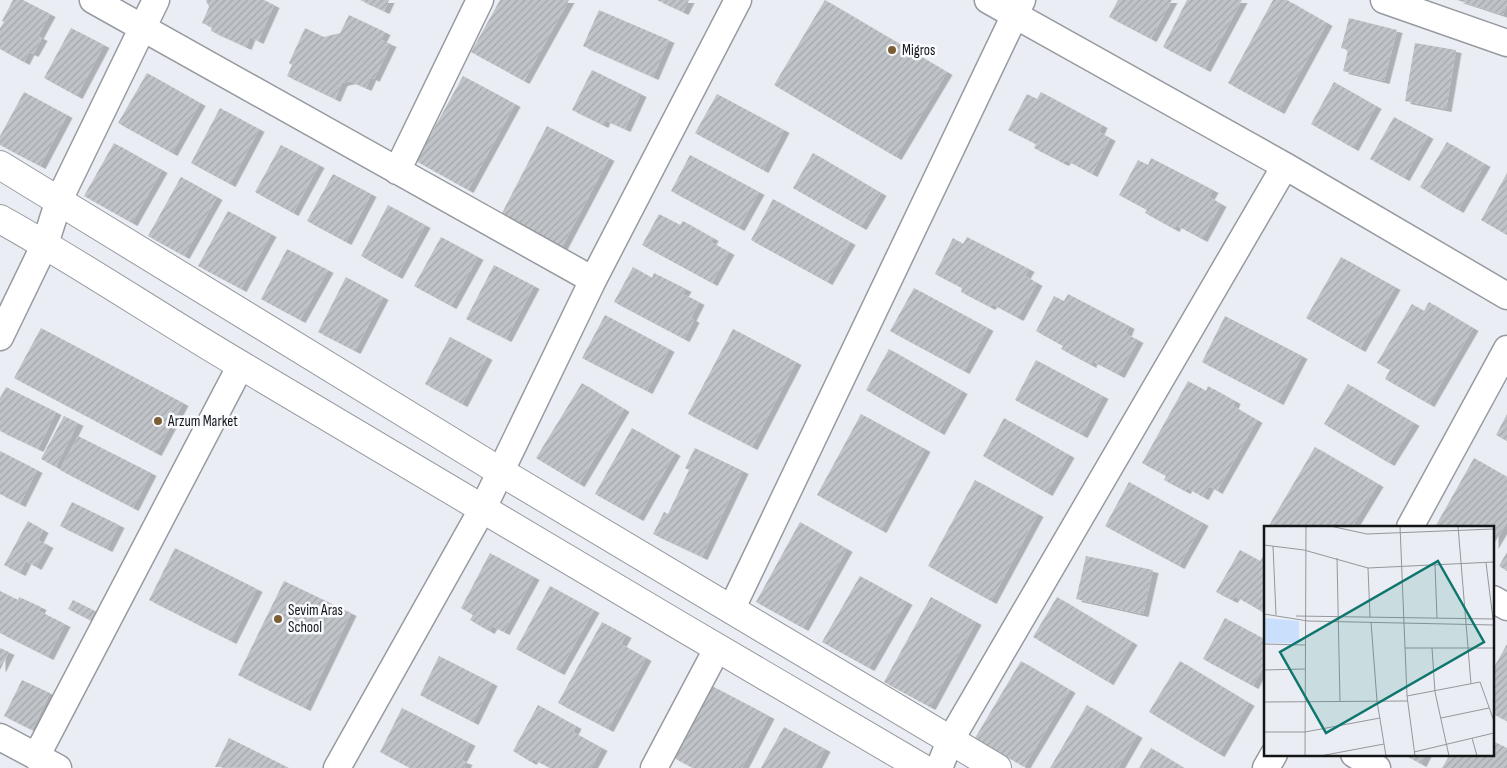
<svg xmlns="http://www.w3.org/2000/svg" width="1507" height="768" font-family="'Sofia Sans Condensed',sans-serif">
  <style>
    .building { fill: url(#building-hatch); filter: url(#shadow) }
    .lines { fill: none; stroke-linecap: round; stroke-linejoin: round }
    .street-casing { stroke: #979ba0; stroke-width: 29 }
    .secondary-casing { stroke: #979ba0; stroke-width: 30 }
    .street { stroke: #fff; stroke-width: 26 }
    .secondary { stroke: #fff; stroke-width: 28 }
    .poi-dot { fill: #7c5e32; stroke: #f9fbff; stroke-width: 2 }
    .labels { text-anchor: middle; stroke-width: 5; stroke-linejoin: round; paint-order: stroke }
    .poi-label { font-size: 15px; fill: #141517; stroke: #f9fbff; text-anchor: start }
    .inset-road { fill: none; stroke: #94979c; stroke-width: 1 }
    .view { fill: #0f766e; fill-opacity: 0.15; stroke: #0f766e; stroke-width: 2.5 }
    .inset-edge { fill: none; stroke: #141517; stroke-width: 2.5 }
  </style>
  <defs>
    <pattern id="building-hatch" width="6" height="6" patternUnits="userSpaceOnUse" patternTransform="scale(1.25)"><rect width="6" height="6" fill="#c0c4c9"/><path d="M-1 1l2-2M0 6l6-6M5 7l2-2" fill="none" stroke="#a4a8ac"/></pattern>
    <filter id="shadow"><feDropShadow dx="5.5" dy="3" stdDeviation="0" flood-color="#0004"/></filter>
  </defs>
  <rect width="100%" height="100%" fill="#eaeef4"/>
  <path class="building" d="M 13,0 L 23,0 L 50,14 L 38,36 L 42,38 L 33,54 L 29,52 L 24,62 L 0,49 L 0,28 L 4,22 L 2,21 Z
    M 206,0 L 264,0 L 274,5 L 258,41 L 250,37 L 246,47 L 211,31 L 212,27 L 202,23 L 209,7 Z
    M 360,0 L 389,0 L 384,11 Z
    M 500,0 L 569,0 L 524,81 L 471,52 Z
    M 657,0 L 689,0 L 683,12 Z
    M 825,0 L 947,72 L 896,157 L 774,85 Z
    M 1118,0 L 1172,0 L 1151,39 L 1109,17 Z
    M 1187,0 L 1242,0 L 1205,69 L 1163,47 Z
    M 1273,0 L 1287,0 L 1327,23 L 1279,111 L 1228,83 Z
    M 1457,0 L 1507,0 L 1507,3 L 1503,15 Z
    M 599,10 L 669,40 L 653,77 L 583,46 Z
    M 349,15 L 385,32 L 381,40 L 391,44 L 374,79 L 371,77 L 366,88 L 350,81 L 342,83 L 335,99 L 287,76 L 292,65 L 289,63 L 305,28 L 324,37 L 340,33 Z
    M 1349,18 L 1397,30 L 1384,81 L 1343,71 L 1348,50 L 1341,48 Z
    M 71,28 L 104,45 L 77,96 L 44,78 Z
    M 1415,43 L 1456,50 L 1446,109 L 1405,101 Z
    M 592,70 L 641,94 L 625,129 L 605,120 L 603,125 L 572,110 Z
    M 147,73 L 200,103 L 172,153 L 118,123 Z
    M 463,76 L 515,104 L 468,190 L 416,161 Z
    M 1334,82 L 1376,106 L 1353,148 L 1311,124 Z
    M 24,92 L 67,115 L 40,166 L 0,145 L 0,136 Z
    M 1041,92 L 1102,125 L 1099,132 L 1110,138 L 1092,174 L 1066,160 L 1063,163 L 1034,148 L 1036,144 L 1008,130 L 1027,94 L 1037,99 Z
    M 717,94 L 784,130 L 763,170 L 695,133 Z
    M 220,108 L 259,129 L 230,184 L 191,163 Z
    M 1394,117 L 1428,136 L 1404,178 L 1370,159 Z
    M 547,126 L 609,158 L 562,247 L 501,215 Z
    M 1447,142 L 1485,164 L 1458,210 L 1420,187 Z
    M 114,143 L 162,170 L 132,223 L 84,196 Z
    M 281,145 L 319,165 L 293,213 L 255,192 Z
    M 813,153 L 881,193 L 861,227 L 793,188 Z
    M 690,155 L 759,192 L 739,228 L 671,191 Z
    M 1151,158 L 1213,190 L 1209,197 L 1221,204 L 1202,239 L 1176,225 L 1174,229 L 1145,213 L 1147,210 L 1119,195 L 1138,160 L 1148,165 Z
    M 1507,173 L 1507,235 L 1481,220 Z
    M 333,174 L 371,194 L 346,242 L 307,221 Z
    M 181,177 L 217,197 L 184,256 L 148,236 Z
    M 773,199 L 850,242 L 827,282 L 751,240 Z
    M 388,205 L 425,225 L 397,276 L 361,256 Z
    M 228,211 L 271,234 L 241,289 L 198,266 Z
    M 659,214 L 680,225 L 683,221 L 713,238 L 711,242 L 729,252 L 712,283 L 642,245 Z
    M 441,237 L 478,257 L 451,306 L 414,286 Z
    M 967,237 L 1029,269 L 1025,276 L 1037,283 L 1018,318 L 992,304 L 990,307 L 961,292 L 962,288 L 935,274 L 953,238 L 963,244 Z
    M 287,249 L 328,270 L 300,320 L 261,299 Z
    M 1341,257 L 1395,287 L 1360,349 L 1306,318 Z
    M 494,265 L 534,286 L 506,339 L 466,319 Z
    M 633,267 L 652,278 L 654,273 L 686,289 L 683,294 L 699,302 L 691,318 L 694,320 L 684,339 L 614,302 Z
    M 346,277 L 383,297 L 355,351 L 318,332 Z
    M 914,288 L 988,328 L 964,371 L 890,331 Z
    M 1068,294 L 1129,326 L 1126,334 L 1138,340 L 1119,375 L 1092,361 L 1091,365 L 1061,349 L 1063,346 L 1036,331 L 1054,296 L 1064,301 Z
    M 1429,302 L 1473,328 L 1429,404 L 1385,379 L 1390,370 L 1377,363 L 1412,304 L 1424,311 Z
    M 605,315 L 669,349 L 647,391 L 582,358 Z
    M 1225,316 L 1302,356 L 1278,402 L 1202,362 Z
    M 41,328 L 183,403 L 156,453 L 14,378 Z
    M 733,329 L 796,362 L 752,447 L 688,414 Z
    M 450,337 L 487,357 L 462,404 L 425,384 Z
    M 889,349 L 962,391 L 939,432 L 866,390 Z
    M 1036,360 L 1103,396 L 1082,435 L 1015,400 Z
    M 1188,381 L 1206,391 L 1208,386 L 1235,401 L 1233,406 L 1257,420 L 1217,491 L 1209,486 L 1203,497 L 1187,488 L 1185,491 L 1164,480 L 1166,476 L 1142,463 Z
    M 582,383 L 624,409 L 579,484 L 536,458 Z
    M 1348,384 L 1414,423 L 1389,463 L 1324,424 Z
    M 6,387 L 56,412 L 38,449 L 0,431 L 0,398 Z
    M 861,414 L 925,449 L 881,530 L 817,495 Z
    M 1507,414 L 1507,441 L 1496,435 Z
    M 64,416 L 78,423 L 56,467 L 41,459 Z
    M 1004,418 L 1069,455 L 1047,493 L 983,456 Z
    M 632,428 L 675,453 L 638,518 L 595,494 Z
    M 78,436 L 151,473 L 133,508 L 60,470 Z
    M 1315,447 L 1378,484 L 1352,527 L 1268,527 Z
    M 695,448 L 743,471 L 702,557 L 653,534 L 664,512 L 668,514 L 689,470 L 685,468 Z
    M 0,451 L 37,470 L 20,504 L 0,494 Z
    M 1474,458 L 1507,477 L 1507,522 L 1493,546 L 1493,527 L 1435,527 Z
    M 975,480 L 1038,514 L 991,601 L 928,566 Z
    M 1129,482 L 1203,523 L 1179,566 L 1105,526 Z
    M 72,502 L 119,525 L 107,549 L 60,526 Z
    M 28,521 L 43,530 L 38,540 L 48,545 L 36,567 L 26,561 L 20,573 L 4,565 Z
    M 800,522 L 847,549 L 803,628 L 756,602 Z
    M 175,548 L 257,589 L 231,641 L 149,600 Z
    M 1240,550 L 1260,561 L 1263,556 L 1266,557 L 1266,614 L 1235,596 L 1232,600 L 1216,592 Z
    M 1507,552 L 1507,571 L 1499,566 Z
    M 490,553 L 534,577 L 504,632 L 492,626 L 489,631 L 470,620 L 473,615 L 461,608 Z
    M 1086,556 L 1153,570 L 1143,614 L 1076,599 Z
    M 860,576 L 907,602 L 869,668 L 822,642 Z
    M 284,581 L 351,613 L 305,708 L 238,675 Z
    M 550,586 L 594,610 L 559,672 L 516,649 Z
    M 0,591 L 18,600 L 19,597 L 41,607 L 39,611 L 65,624 L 48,657 L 0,633 Z
    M 931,597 L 976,622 L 930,707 L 884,682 Z
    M 1057,597 L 1132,642 L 1108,682 L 1033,637 Z
    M 73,600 L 95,611 L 90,620 L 68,609 Z
    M 1225,618 L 1266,640 L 1266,661 L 1253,686 L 1203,659 Z
    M 602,622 L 626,635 L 621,644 L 646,658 L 608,729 L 558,703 Z
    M 1507,644 L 1507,721 L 1493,714 L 1493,669 Z
    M 0,648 L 9,652 L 0,670 Z
    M 439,656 L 492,683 L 473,722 L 420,695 Z
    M 1021,661 L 1070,690 L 1024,767 L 975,738 Z
    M 1180,661 L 1249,703 L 1219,754 L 1149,712 Z
    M 22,680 L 50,693 L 32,730 L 4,716 Z
    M 712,686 L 769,716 L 742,768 L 693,768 L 674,758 Z
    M 538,705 L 576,726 L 573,732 L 602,748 L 591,768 L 550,768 L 533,759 L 531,762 L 513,751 Z
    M 1087,705 L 1137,735 L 1118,768 L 1050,768 Z
    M 402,708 L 470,743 L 461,760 L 467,762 L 464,768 L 410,768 L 380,752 Z
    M 784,727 L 825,749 L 815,768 L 761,768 Z
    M 229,738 L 289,768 L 215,767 Z
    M 1493,741 L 1507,748 L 1507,768 L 1442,768 L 1450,754 L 1493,754 Z
    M 1151,748 L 1184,768 L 1139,768 Z
    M 1403,754 L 1426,754 L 1421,764 Z"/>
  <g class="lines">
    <g class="street-casing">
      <path id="street" d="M 93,0 L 593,280
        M 988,0 L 1285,166 L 1507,296
        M 1384,0 L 1507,43
        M 397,171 L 480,0
        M 0,337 L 45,244 L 59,200 L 156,0
        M 1410,527 L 1507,349
        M 1493,599 L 1507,607
        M 731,610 L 1022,0
        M 0,737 L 58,768
        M 1354,754 L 1377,768
        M 36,757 L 241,365
        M 337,768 L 483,508 L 593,280 L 738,0
        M 654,768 L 717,649
        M 939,768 L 951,739 L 1285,166
        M 1266,768 L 1274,754"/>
    </g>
    <g class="secondary-casing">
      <path id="secondary" d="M 0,165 L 501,472 L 997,768
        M 0,219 C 83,265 162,319 244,367 C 470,501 695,636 922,768"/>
    </g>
    <use href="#street" class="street"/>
    <use href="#secondary" class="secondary"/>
  </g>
  <g class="poi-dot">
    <circle cx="892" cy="50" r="5"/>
    <circle cx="158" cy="421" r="5"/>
    <circle cx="278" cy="619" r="5"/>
  </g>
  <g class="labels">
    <g class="poi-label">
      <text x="902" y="55">Migros</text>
      <text x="168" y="426">Arzum Market</text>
      <text x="288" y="615">Sevim Aras<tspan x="288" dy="17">School</tspan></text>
    </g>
  </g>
  <g transform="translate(1264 526)">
    <rect width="230" height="230" fill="#eaeef4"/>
    <path d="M 0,92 L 35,95 L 35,117 L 0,117 Z" fill="#cadffb"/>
    <path d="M16 102a7 7 0 1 1 14 0a7 7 0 1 1-14 0Z" fill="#cadffb"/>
    <path class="inset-road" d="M 66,0 L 103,8 L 230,3M 136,0 L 143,170 L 151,230M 194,0 L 207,158M 0,19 L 40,24 L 104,42 L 230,36M 9,20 L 12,89M 73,32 L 76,176M 222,37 L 229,93M 171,39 L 173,92M 104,42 L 106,91M 0,88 L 44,95 L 230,99M 32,90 L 230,93M 107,96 L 113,175 L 122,230M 0,118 L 41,119M 141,122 L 230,122M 168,122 L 171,166 L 185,230M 0,144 L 41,143M 143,170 L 216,156 L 230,195M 0,176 L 144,175M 177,192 L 225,182M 0,206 L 41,206 L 116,192M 208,212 L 213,230M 150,226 L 230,207M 41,230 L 42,0M 56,230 L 120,218"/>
    <path class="view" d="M 174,35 L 220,116 L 62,207 L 16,126 Z"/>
    <rect width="230" height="230" class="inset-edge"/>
  </g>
</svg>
